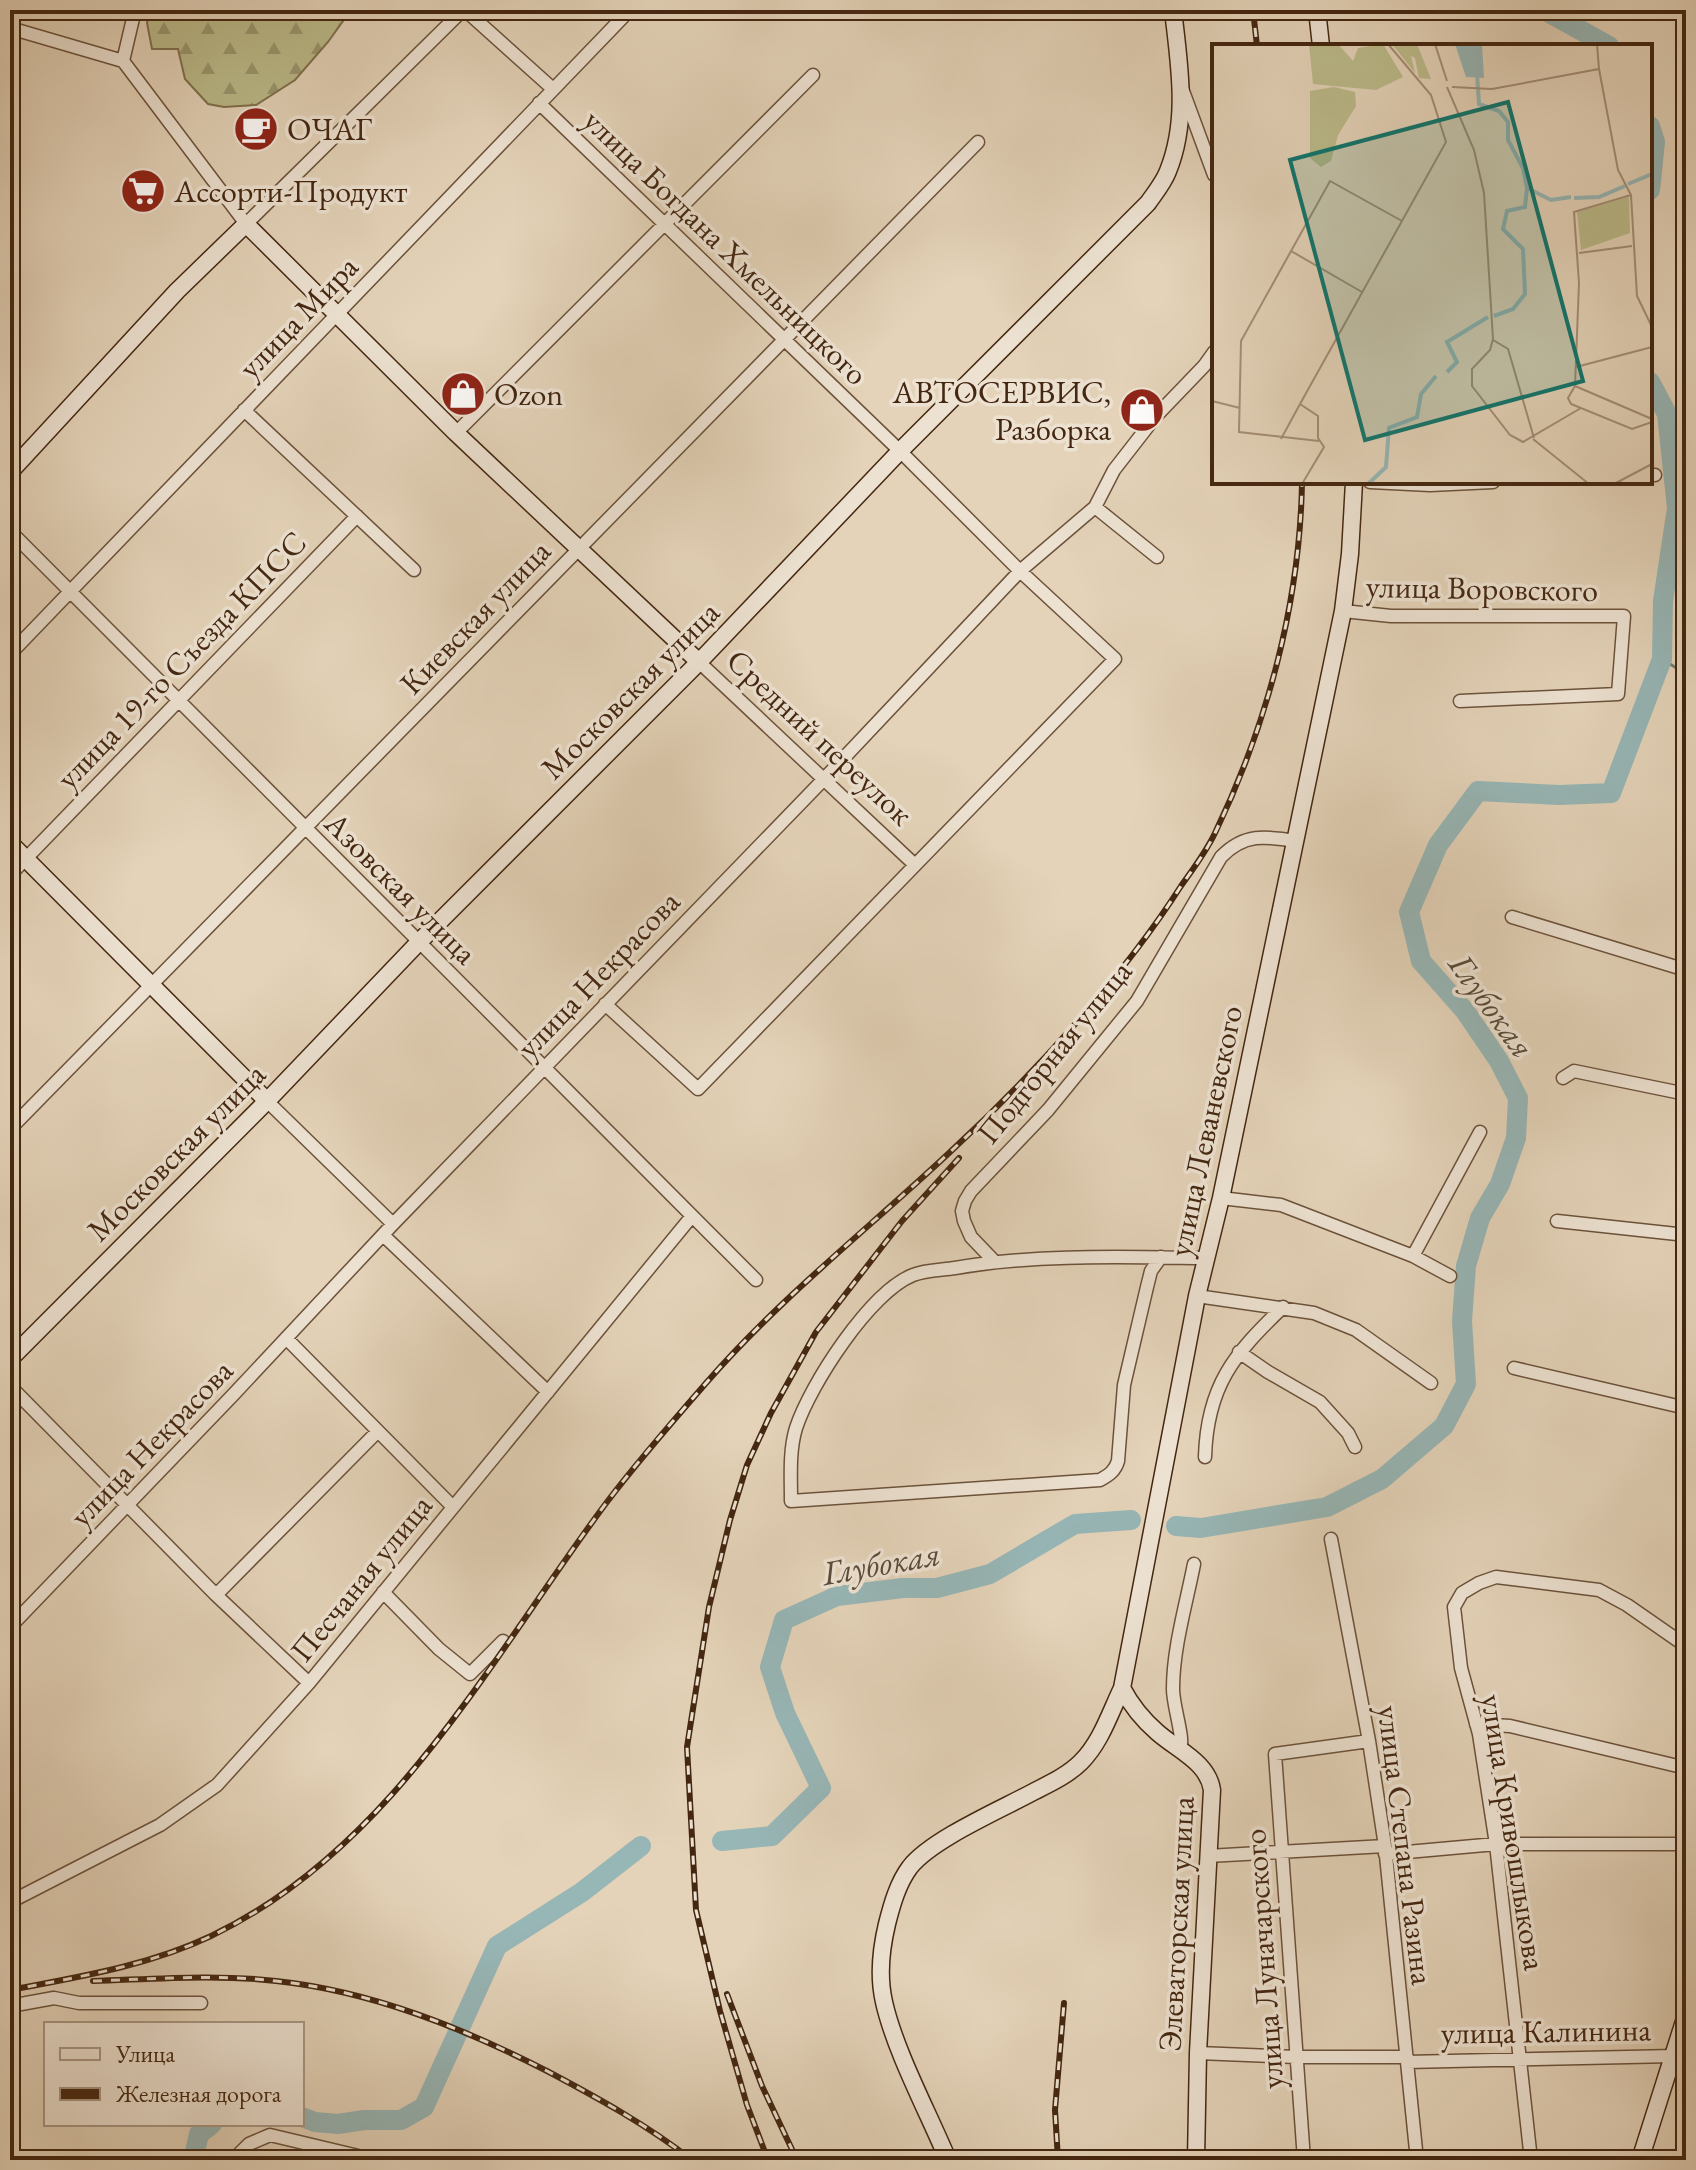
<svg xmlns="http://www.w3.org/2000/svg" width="1696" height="2170" font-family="'EB Garamond',serif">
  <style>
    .forest { fill: url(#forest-firs); stroke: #80704e; stroke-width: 2 }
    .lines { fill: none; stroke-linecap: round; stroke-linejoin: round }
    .stream { stroke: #767d74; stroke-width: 3 }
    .river { stroke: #97b6b6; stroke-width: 20 }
    .street-casing { stroke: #6c523b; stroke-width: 15 }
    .secondary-casing { stroke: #442711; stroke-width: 19 }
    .street { stroke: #ede2d2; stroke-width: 12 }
    .secondary { stroke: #ede2d2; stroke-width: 16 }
    .rail-casing { stroke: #442711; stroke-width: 6 }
    .rail { stroke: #ede2d2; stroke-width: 3; stroke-dasharray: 9; stroke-linecap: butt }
    .labels { text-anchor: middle; stroke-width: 7; stroke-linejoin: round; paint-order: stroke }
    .poi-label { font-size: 32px; fill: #442711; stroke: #ede2d2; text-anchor: start }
    .street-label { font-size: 32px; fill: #442711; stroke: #ede2d2 }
    .water-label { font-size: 34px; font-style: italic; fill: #594b3a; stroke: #ede2d2 }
    .inset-river { fill: none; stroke: #97b6b6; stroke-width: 4 }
    .inset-road { fill: none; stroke: #a48e76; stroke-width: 2 }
    .view { fill: #0f766e; fill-opacity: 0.15; stroke: #0f766e; stroke-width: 4 }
    .inset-edge { fill: none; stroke: #442711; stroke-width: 4 }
  </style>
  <defs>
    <pattern id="forest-firs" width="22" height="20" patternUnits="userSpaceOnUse" patternTransform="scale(2)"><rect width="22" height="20" fill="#bbba8a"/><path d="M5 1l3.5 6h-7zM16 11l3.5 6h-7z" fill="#9a976f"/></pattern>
  </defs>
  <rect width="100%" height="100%" fill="#e4d3b9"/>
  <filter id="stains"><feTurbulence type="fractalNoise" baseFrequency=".0025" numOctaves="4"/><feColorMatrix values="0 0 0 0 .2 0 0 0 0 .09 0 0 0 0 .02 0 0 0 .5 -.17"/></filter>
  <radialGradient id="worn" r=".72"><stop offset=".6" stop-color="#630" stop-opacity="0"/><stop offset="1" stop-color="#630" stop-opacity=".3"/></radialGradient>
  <path class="forest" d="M 149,10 L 351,10 L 328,42 L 295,80 L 256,105 L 224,107 L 208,104 L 185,79 L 178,49 L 152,49 L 147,23 Z"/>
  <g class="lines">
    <path class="stream" d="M 1662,659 L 1686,674"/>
    <path class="river" d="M 1544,10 L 1609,46
      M 1650,126 L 1655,142 L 1650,190
      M 1176,1526 L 1201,1528 L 1327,1507 L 1382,1479 L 1444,1426 L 1466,1384 L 1462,1321 L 1466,1266 L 1480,1218 L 1500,1184 L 1516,1138 L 1518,1098 L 1499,1061 L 1465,1011 L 1421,961 L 1409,912 L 1438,845 L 1478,791 L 1559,795 L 1611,793 L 1662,659 L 1663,601 L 1677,508 L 1667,414 L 1650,382
      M 722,1841 L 772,1836 L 821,1788 L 785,1713 L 770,1667 L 784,1620 L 837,1596 L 903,1588 L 937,1588 L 990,1574 L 1075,1524 L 1131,1520
      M 302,2117 L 315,2122 L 338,2124 L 364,2120 L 401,2120 L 424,2107 L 497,1946 L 582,1892 L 641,1846
      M 193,2160 L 199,2134 L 212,2124"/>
    <g class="street-casing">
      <path id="street" d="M 465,10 L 553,89
        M 10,28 L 123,61 L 246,224 L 463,10
        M 123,61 L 135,10
        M 1183,91 L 1214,175
        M 539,103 L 900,451 L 1020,571 L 1115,659 L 698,1089 L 605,1004
        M 244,410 L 414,570
        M 456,433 L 813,75
        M 1650,475 L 1655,475
        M 1370,482 L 1430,485 L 1493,482
        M 1095,507 L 1157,557
        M 10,531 L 756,1280
        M 1343,611 L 1391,616 L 1624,616 L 1618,694 L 1460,701
        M 10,654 L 623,17
        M 699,662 L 915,865
        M 10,875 L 357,516
        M 1512,917 L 1686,970
        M 1563,1078 L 1574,1071 L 1686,1094
        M 267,1101 L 393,1224
        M 10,1129 L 978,142
        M 1221,1198 L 1281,1205 L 1413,1256 L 1450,1276
        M 1557,1221 L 1686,1235
        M 383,1235 L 548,1392
        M 1413,1256 L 1480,1132
        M 1161,1257 L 1151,1271 L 1147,1287 L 1124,1385 L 1118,1461 C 1115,1471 1109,1475 1100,1480 L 791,1501 C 791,1477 789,1451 796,1428 C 810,1385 870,1292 913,1275 C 925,1270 942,1270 955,1268 C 1037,1254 1123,1257 1206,1258
        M 994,1261 L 971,1237 L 964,1221 L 962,1211 L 965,1201 L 971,1191 L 1048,1110 L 1137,1001 L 1221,857 C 1244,833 1265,836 1296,841
        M 1197,1296 L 1314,1313 L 1356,1330 L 1431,1383
        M 286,1338 L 453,1507
        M 1239,1352 L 1268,1372 L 1320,1402 L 1348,1433 L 1355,1447
        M 1514,1368 L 1686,1408
        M 10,1386 L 216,1595 L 309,1683
        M 1205,1457 C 1207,1386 1234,1354 1283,1307
        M 1331,1539 L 1369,1741 L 1385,1846 L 1417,2160
        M 383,1592 L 439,1649 L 470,1674 L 503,1641
        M 216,1595 L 378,1431
        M 10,1627 L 232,1396 L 393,1224 L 824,779 L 1020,571 L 1095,507 L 1114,470 L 1156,416 L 1204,366 L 1214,352
        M 1476,1724 L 1510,1726 L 1686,1768
        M 1180,1750 C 1185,1739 1173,1707 1173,1689 C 1173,1648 1186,1605 1194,1564
        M 1385,1854 L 1496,1844 L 1686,1844
        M 1208,1856 L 1385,1846
        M 10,1902 L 160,1825 L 217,1785 L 309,1683 L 692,1216
        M 10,2006 L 54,1998 L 79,2003 L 201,2003
        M 1198,2053 L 1296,2057 L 1407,2057
        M 1407,2062 L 1674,2056
        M 233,2160 L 249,2144 L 270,2135 L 375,2160
        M 1304,2160 L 1275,1754 L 1369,1741
        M 1531,2160 L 1496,1844 L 1479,1734 L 1461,1668 L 1454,1607 L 1462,1593 L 1479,1583 L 1496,1577 L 1599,1590 L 1627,1605 L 1686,1646"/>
    </g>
    <g class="secondary-casing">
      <path id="secondary" d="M 1317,10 L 1321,46
        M 10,472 L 177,291 L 246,224 L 456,433 L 699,662
        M 10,843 L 267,1101
        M 10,1359 L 267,1101 L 418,943 L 699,662 L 900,451 L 1148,203 C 1155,193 1164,182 1168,171 C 1189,119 1179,64 1173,10
        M 1122,1688 C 1131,1705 1142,1719 1157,1732 C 1177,1750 1208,1762 1212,1790 L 1198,2053 L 1196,2160
        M 948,2160 C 928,2112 895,2051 884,2002 C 878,1976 881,1949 887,1924 C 892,1904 898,1883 910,1867 C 932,1839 1002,1809 1035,1791 C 1051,1783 1068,1775 1081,1762 C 1101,1742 1110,1713 1122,1688 L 1197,1296 L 1221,1198 L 1343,611 L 1350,554 L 1354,482
        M 1640,2160 L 1686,2015"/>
    </g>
    <use href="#street" class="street"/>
    <use href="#secondary" class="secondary"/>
    <g class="rail-casing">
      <path id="rail" d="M 1253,10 L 1257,46
        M 93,1981 C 154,1979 216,1974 276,1981 C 371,1991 463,2028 547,2071 C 598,2098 647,2125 692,2160
        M 10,1990 C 78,1977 148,1966 211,1936 C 393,1849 491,1657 607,1502 C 638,1461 673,1421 707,1382 C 780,1298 868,1229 949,1153 C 1031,1077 1121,980 1181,886 C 1193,869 1206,852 1215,833 C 1267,725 1300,603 1302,482
        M 727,1994 L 762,2086 L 797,2160
        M 768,2160 L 747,2105 L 720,2011 L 696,1910 L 687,1747 L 709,1607 L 730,1520 L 747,1465 L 771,1413 L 816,1332 L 902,1221 L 959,1158
        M 1058,2160 L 1055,2110 L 1064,2003"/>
    </g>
    <use href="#rail" class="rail"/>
  </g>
  <defs>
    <g id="cafe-disc" transform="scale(2.3)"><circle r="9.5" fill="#8f2418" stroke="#ede2d2"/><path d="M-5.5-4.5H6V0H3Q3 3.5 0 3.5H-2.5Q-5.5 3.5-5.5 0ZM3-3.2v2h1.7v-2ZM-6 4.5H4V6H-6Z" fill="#fff"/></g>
    <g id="supermarket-disc" transform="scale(2.3)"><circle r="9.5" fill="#8f2418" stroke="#ede2d2"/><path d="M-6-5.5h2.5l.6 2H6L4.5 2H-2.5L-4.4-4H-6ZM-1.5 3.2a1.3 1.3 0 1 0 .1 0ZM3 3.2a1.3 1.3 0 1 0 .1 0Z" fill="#fff"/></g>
    <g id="shop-disc" transform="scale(2.3)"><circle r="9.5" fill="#8f2418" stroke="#ede2d2"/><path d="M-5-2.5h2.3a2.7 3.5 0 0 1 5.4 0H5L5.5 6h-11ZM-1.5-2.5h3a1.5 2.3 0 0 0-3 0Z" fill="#fff"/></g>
  </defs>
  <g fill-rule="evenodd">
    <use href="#cafe-disc" x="256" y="129"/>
    <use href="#supermarket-disc" x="143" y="191"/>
    <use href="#shop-disc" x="463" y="394"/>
    <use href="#shop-disc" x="1142" y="410"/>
  </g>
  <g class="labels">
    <g class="poi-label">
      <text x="287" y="140">ОЧАГ</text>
      <text x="174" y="202">Ассорти-Продукт</text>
      <text x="1111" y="403" text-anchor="end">АВТОСЕРВИС,<tspan x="1111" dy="37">Разборка</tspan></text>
      <text x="494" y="405">Ozon</text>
    </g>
    <g class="street-label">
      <text transform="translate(726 247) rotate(44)" y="11">улица Богдана Хмельницкого</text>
      <text transform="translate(298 317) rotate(-46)" y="11">улица Мира</text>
      <text transform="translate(1482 588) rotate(1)" y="11">улица Воровского</text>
      <text transform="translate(475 617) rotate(-46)" y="11">Киевская улица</text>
      <text transform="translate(181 660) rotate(-46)" y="11">улица 19-го Съезда КПСС</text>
      <text transform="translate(630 690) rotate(-45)" y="11">Московская улица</text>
      <text transform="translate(820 737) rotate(43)" y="11">Средний переулок</text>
      <text transform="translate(401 888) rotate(45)" y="11">Азовская улица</text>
      <text transform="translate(598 974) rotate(-46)" y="11">улица Некрасова</text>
      <text transform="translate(1054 1052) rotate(-51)" y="11">Подгорная улица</text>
      <text transform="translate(1205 1131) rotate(-78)" y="11">улица Леваневского</text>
      <text transform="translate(176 1152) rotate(-45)" y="11">Московская улица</text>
      <text transform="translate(151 1443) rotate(-46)" y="11">улица Некрасова</text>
      <text transform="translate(361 1578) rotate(-51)" y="11">Песчаная улица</text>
      <text transform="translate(1514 1832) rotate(81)" y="11">улица Кривошлыкова</text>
      <text transform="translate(1406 1845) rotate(83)" y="11">улица Степана Разина</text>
      <text transform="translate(1176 1924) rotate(-87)" y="11">Элеваторская улица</text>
      <text transform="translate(1263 1959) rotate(-94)" y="11">улица Луначарского</text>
      <text transform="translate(1546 2031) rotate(-1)" y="11">улица Калинина</text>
    </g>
    <g class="water-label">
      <text transform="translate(1492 1005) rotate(54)" y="12">Глубокая</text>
      <text transform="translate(881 1563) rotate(-10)" y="12">Глубокая</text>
    </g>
  </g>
  <g transform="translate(1212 44)">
    <rect width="440" height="440" fill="#e4d3b9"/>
    <path d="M 97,0 L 126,0 L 141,17 L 146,4 L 171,0 L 191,33 L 164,46 L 101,40 ZM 180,0 L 205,0 L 219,35 L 207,34 L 203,14 L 199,12 L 203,29 ZM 122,43 L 143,48 L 144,62 L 126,91 L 119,117 L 109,123 L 98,114 L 98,47 Z" fill="#bbba8a"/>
    <path d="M 417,153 L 418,189 L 369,206 L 365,168 Z" fill="#bbba8a"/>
    <path d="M 243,0 L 270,0 L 272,34 L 254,33 Z" fill="#97b6b6"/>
    <path class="inset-river" d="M 265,30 L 267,60 L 287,67 L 296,78 L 296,96 L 311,124 L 315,144 L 313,163 L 295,167 L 291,185 L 311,205 L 313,250 L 301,265 L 282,272M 416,140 L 440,130M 315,144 L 339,156 L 359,153M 362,154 L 387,153 L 413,142M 235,328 L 245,318 L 235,298 L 276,273M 156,440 L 174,423 L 177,384 L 205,373 L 209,350 L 224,332"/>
    <path class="inset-road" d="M 223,0 L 235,37M 385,0 L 387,25M 235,43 L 262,106 L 272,149 L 281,295 L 278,306 L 260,325 L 260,342 L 298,391 L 311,398 L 369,364M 240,43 L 280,45 L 387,25 L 406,126 L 419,151 L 425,252 L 440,283M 419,151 L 362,168 L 367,239 L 363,342 L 440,375M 79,207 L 150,248M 367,209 L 420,202M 281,296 L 296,305 L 322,394M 364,323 L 440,303M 363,342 L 356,354 L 359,360 L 420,385 L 440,378M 0,357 L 28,364M 69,395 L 88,360M 321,395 L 377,440M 107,397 L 27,388 L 29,297 L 118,137 L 190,177M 90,440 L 112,403 L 106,394 L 106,372 L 88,360 L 234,98 L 219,51 L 176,0M 402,440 L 440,420"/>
    <path class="view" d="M 296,58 L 371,337 L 153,396 L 78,116 Z"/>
    <rect width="440" height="440" class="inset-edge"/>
  </g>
  <rect width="1696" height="2170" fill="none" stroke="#e4d3b9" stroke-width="40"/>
  <rect x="12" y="12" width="1672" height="2146" fill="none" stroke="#442711" stroke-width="4"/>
  <rect x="20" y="20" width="1656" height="2130" fill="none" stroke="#442711" stroke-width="2"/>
  <rect x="44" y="2022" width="260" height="104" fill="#ede2d2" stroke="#a99785" stroke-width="2"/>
  <rect x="60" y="2048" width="40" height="12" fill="#ede2d2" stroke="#a99785" stroke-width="2"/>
  <text x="116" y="2062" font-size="24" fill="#442711">Улица</text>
  <rect x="60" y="2088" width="40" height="12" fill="#442711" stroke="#a99785" stroke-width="2"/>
  <text x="116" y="2102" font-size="24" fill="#442711">Железная дорога</text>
  <rect width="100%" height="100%" filter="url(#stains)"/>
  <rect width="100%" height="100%" fill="url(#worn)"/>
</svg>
